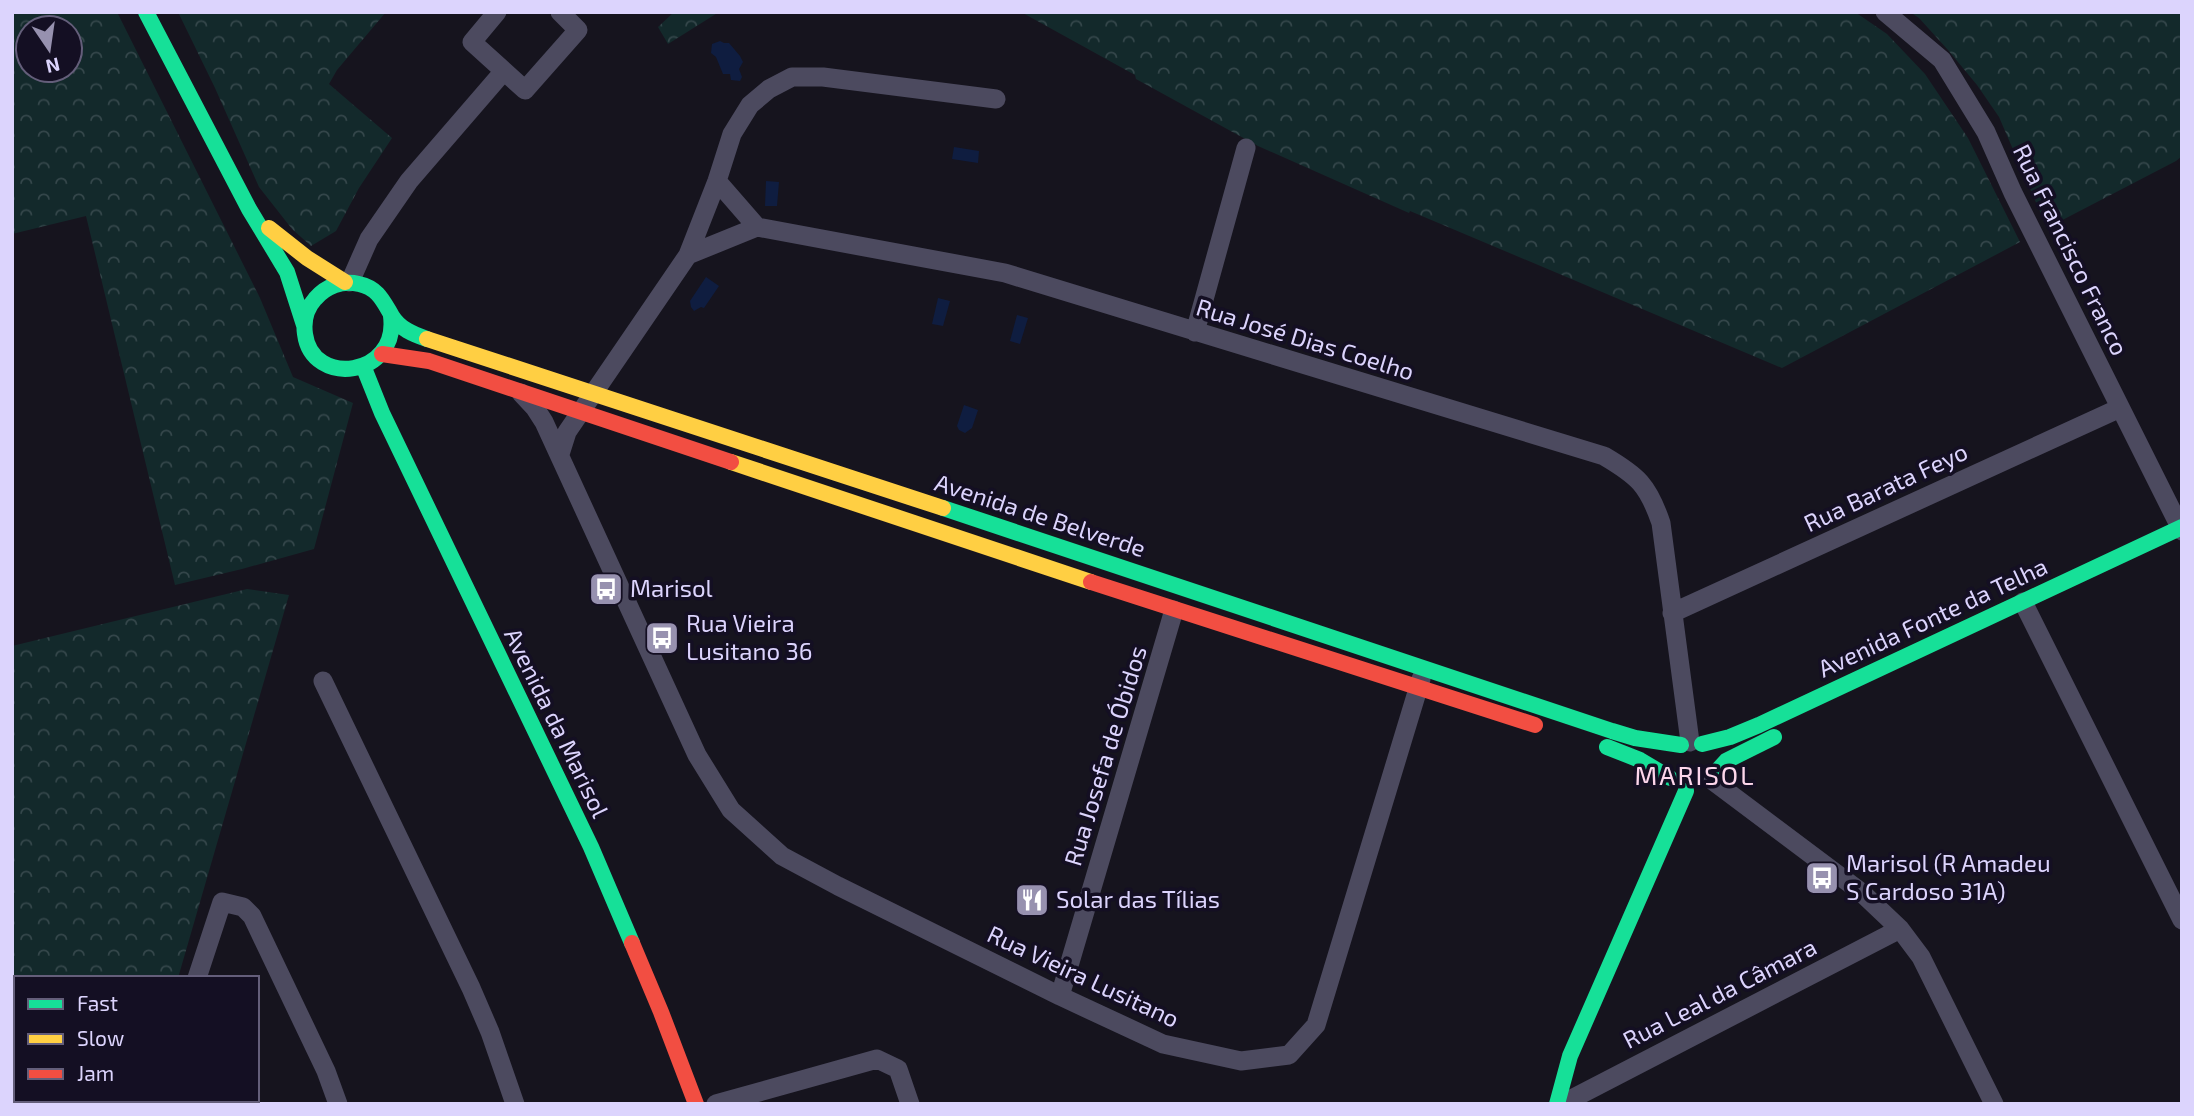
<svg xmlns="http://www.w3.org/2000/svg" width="2194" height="1116" font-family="'Exo 2',sans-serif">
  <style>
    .forest { fill: url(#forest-crowns); fill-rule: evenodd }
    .water { fill: #0f1d40 }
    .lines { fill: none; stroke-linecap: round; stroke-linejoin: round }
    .street { stroke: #4c4a5f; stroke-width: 19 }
    .fast { stroke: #16e098; stroke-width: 16 }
    .slow { stroke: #ffcf43; stroke-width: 16 }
    .jam { stroke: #f24e42; stroke-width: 16 }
    .labels { text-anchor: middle; stroke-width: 7; stroke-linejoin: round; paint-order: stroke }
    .street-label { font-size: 24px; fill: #dcd4fd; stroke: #140f23 }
    .poi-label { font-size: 24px; fill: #dcd4fd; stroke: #140f23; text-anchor: start }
    .neighbourhood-label { font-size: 26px; letter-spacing: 2px; fill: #fdd6eb; stroke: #140f23 }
  </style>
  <defs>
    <pattern id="forest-crowns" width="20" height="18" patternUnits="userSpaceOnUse" patternTransform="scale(1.75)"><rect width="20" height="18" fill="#13292b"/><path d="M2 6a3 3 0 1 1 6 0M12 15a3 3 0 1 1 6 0" fill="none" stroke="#35474b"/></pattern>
  </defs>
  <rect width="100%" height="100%" fill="#16141e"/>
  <path class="forest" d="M 12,12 L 117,12 L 260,298 L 293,377 L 353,403 L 314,549 L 242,569 L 175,585 L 86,216 L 12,234 ZM 70,28 L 70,70 L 28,70 L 28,28 Z
    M 178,12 L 386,12 L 337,70 L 329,84 L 392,138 L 359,188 L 336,231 L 311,246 L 292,229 L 259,187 L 215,88 Z
    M 674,12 L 719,12 L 668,44 L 658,27 Z
    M 1021,12 L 1855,12 L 1887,34 L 1925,74 L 1968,138 L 2020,242 L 1782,368 L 1410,211 L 1409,213 L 1258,146 L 1136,79 L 1135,75 Z
    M 1910,12 L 2182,12 L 2182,156 L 2176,161 L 2047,228 L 1999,117 L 1977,85 L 1948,50 L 1919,18 Z
    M 247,589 L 289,595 L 178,978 L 16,978 L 16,1100 L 142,1100 L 141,1104 L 12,1104 L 12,646 Z"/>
  <path class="water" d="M 720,41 L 724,43 L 729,43 L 740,56 L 743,62 L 739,69 L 742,77 L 740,81 L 731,80 L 730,74 L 723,74 L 716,57 L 711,53 L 712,44 Z
    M 954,147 L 979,151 L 978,163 L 952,159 Z
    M 766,181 L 779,182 L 777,206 L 765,206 Z
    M 706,277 L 719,286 L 704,308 L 701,307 L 694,311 L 691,307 L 690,301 Z
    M 938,298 L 950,301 L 943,326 L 932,324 Z
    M 1017,315 L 1028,318 L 1020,344 L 1010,341 Z
    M 964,405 L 978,410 L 972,428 L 965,433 L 959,430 L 957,426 Z"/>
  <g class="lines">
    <path class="street" d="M 497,12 L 472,42 L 525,90 L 578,30 L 560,12
      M 1885,12 L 1942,60 L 1986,132 L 2013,193 L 2182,531
      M 717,181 L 757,227
      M 688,255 L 757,227 L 1005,273 L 1604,456 C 1638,476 1648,485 1661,523 L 1690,742
      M 350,282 L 369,239 L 409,181 L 504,71
      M 1195,332 L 1246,148
      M 521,393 L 535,408 L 544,422 L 697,755 L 731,810 L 782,856 L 838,886 L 1060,996 L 1163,1044 L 1241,1061 L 1289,1055 L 1316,1025 L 1421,679
      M 560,454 L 567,432 L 688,255 L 717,181 L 732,134 L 750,105 L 769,89 L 792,77 L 823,77 L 996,99
      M 2023,602 L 2182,920
      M 1672,613 L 2120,408
      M 323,681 L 471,988 L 490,1032 L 515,1104
      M 1713,781 L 1861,892 L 1900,929 L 1921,957 L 1994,1104
      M 197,978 L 222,902 L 243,907 L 252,916 L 326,1071 L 338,1104
      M 1060,996 L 1174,610
      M 159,1104 L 160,1100
      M 716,1104 L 877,1059 L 898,1069 L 910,1104
      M 1562,1104 L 1900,929"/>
    <path class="fast" d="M 146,12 L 249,209 L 287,272 L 304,325
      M 391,316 C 399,377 312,388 305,334 C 303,320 306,309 315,299 C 326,286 342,280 359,284 C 378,288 383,301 392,316 C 400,329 413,334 427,339
      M 364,368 L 382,413 L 591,847 L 632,943
      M 943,508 L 1612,731 L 1635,738 L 1681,745
      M 1702,744 L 1730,737 L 1759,725 L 2182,527
      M 1607,747 L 1640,760 L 1670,778
      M 1717,771 L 1726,761 L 1774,737
      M 1557,1104 L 1570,1056 L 1686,791"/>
    <path class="slow" d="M 269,228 L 307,258 L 345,282
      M 427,339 L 943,508
      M 731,462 L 1091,582"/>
    <path class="jam" d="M 382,354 L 429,361 L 731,462
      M 1091,582 L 1535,725
      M 632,943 L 661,1012 L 696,1104"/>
  </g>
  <defs>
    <g id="bus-square" transform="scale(1.75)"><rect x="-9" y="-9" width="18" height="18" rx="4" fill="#9791af" stroke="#140f23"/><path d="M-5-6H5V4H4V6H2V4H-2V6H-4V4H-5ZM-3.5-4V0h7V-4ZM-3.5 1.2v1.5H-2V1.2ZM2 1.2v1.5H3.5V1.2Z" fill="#fff"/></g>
    <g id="restaurant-square" transform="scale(1.75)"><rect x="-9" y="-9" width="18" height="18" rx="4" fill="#9791af" stroke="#140f23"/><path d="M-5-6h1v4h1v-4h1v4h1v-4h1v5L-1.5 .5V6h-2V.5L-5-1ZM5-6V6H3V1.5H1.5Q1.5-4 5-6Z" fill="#fff"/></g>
  </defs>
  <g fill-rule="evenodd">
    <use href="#bus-square" x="606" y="589"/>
    <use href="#bus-square" x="662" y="638"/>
    <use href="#bus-square" x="1822" y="878"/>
    <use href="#restaurant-square" x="1032" y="900"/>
  </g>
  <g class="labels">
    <g class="street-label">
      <text transform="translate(2070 250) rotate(64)" y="8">Rua Francisco Franco</text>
      <text transform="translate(1305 340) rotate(17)" y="8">Rua José Dias Coelho</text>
      <text transform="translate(1886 488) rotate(-25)" y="8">Rua Barata Feyo</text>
      <text transform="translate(1040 516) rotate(18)" y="8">Avenida de Belverde</text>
      <text transform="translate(1933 618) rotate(-25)" y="8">Avenida Fonte da Telha</text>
      <text transform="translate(556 723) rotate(64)" y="8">Avenida da Marisol</text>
      <text transform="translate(1106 756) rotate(-73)" y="8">Rua Josefa de Óbidos</text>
      <text transform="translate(1083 977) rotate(25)" y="8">Rua Vieira Lusitano</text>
      <text transform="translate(1720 994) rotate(-27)" y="8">Rua Leal da Câmara</text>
    </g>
    <g class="poi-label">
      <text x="630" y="597">Marisol</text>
      <text x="686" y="632">Rua Vieira<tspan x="686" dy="28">Lusitano 36</tspan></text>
      <text x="1846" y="872">Marisol (R Amadeu<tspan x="1846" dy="28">S Cardoso 31A)</tspan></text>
      <text x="1056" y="908">Solar das Tílias</text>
    </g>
    <g class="neighbourhood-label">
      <text x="1695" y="785">MARISOL</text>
    </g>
  </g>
  <rect width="2194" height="1116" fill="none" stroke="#dcd4fd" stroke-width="28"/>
  <rect x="14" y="976" width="245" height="126" fill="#140f23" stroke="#645e7a" stroke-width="2"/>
  <rect x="28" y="999" width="35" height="10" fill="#16e098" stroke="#645e7a" stroke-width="2"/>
  <text x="77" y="1011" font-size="21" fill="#dcd4fd">Fast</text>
  <rect x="28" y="1034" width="35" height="10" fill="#ffcf43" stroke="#645e7a" stroke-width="2"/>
  <text x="77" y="1046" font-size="21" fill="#dcd4fd">Slow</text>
  <rect x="28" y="1069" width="35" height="10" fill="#f24e42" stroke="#645e7a" stroke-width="2"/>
  <text x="77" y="1081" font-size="21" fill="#dcd4fd">Jam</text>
  <g transform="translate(49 49) rotate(167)"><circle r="33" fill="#140f23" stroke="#645e7a" stroke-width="2"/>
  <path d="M0-5L12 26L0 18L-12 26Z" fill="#9791af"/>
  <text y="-10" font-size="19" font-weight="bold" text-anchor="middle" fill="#dcd4fd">N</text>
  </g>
</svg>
